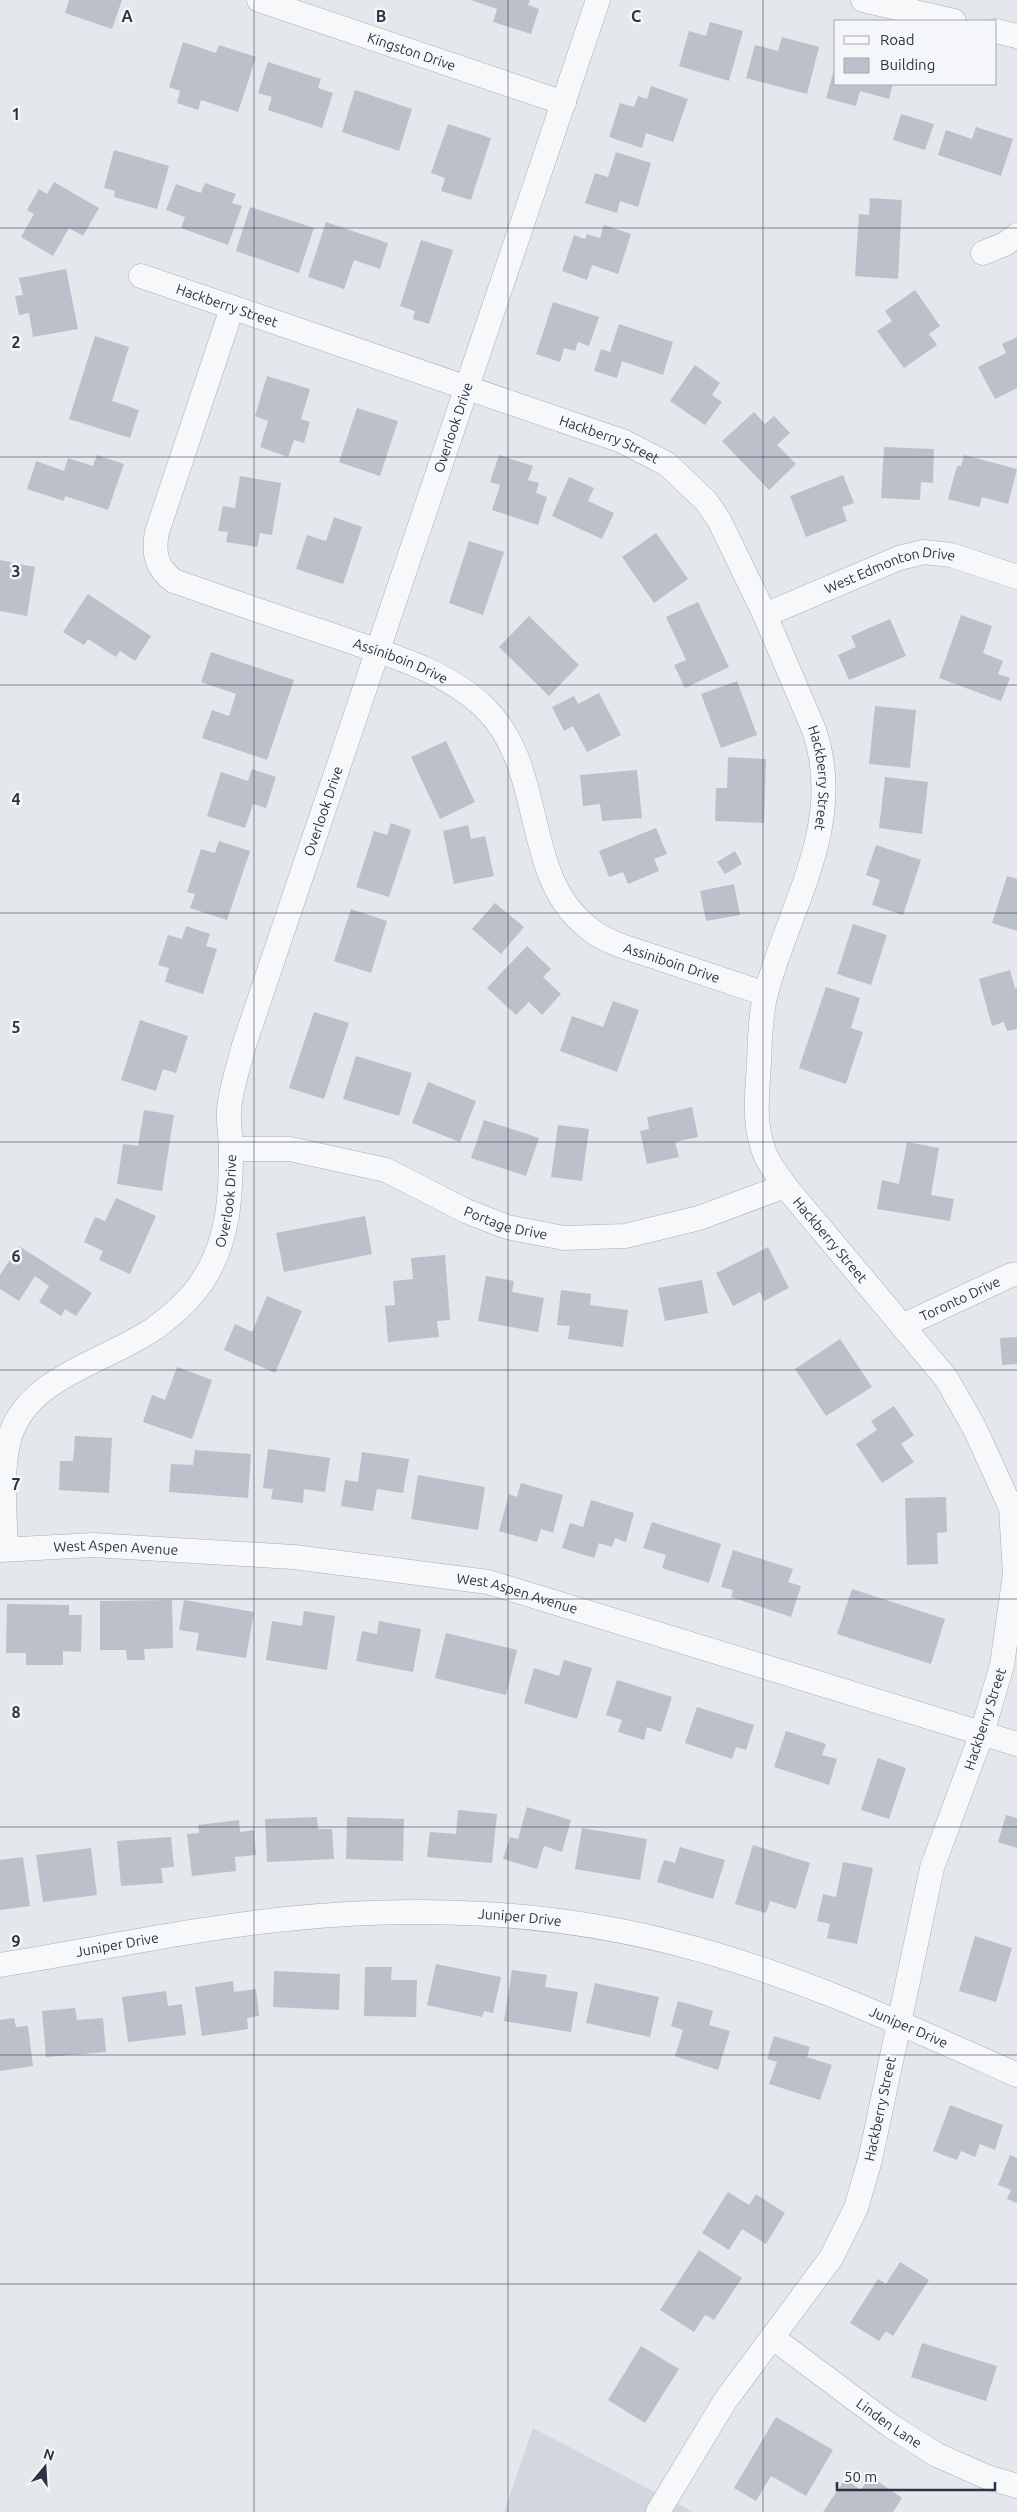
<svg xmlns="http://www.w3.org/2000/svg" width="1017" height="2512" font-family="Ubuntu,sans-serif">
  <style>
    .built { fill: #d2d6de }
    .building { fill: #bbc0ca }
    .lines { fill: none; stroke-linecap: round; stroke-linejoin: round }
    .street-casing { stroke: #a9aeb7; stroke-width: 25 }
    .street { stroke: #f7f8fa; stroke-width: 24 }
    .grid { fill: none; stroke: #2b3445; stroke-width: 1; stroke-opacity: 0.55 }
    .labels { text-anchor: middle; stroke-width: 5; stroke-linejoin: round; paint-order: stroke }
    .street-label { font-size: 14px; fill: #2b3445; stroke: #f4f6f9 }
    .grid-label { font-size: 16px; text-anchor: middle; font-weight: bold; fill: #2b3445; stroke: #f4f6f9; stroke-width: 5; stroke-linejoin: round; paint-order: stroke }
  </style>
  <rect width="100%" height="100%" fill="#e4e7ec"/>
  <path class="built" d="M 533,2428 L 693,2512 L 504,2512 Z"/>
  <path class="building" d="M 69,0 L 122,0 L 112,29 L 65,13 Z
    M 471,0 L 530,0 L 528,5 L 539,9 L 531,34 L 493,22 L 497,9 Z
    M 710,22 L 743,31 L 729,81 L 679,66 L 689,31 L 706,36 Z
    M 782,37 L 819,47 L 807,94 L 746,78 L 755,45 L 778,51 Z
    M 183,42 L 216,53 L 219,45 L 256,57 L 238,112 L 201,100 L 198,110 L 177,103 L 180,91 L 169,87 Z
    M 268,62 L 321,79 L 318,88 L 333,93 L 322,128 L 268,110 L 272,97 L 258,93 Z
    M 836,63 L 836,84 L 893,84 L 889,99 L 860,91 L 856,106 L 826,98 Z
    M 651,86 L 688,99 L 673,142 L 646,133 L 642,148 L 609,137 L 620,103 L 634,107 L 638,96 L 647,99 Z
    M 355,90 L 412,109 L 399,151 L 342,132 Z
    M 901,114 L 934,124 L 925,150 L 893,140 Z
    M 448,124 L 491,138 L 471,200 L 441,191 L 445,178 L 431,173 Z
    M 976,127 L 1013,139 L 1001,176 L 938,155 L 946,130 L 972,139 Z
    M 114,150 L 169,166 L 157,209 L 114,197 L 115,191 L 104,188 Z
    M 616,152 L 651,163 L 638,207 L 620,201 L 617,213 L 585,203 L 595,173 L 608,177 Z
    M 54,182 L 99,208 L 83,236 L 69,228 L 53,256 L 21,237 L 34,214 L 27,210 L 39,189 L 47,194 Z
    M 205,183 L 236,194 L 232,203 L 242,206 L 228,245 L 181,228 L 185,217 L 166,210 L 176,184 L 201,193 Z
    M 870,198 L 902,200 L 898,279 L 855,276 L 859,214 L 869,215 Z
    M 250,207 L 314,228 L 299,273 L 236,251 Z
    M 326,222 L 388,243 L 380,269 L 354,260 L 344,289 L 308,277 Z
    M 604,225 L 631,234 L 618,274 L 592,265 L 587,280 L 562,271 L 574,235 L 585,239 L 587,234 L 600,238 Z
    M 421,240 L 453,250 L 429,324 L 413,319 L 415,311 L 400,306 Z
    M 66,269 L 78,329 L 33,337 L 29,313 L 19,315 L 15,296 L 23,295 L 19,278 Z
    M 915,290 L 940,326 L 929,334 L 937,345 L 904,368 L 877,331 L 892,321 L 885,311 Z
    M 553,302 L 599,317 L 589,346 L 578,342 L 575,351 L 564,348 L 560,362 L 536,354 Z
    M 619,324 L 673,342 L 663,375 L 622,361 L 617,378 L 594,371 L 601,349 L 610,352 Z
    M 95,336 L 129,347 L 112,401 L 139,410 L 130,438 L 69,419 Z
    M 1017,337 L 1017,388 L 995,399 L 978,367 L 1006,353 L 1002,344 Z
    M 695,365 L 720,383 L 712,395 L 722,402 L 705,425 L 670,401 Z
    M 267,376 L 310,389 L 301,419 L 310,422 L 304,443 L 294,440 L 288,457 L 260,447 L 268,421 L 255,416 Z
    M 357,408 L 398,421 L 380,476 L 339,462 Z
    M 754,412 L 765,424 L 774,416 L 790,433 L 777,445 L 796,464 L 769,490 L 722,441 Z
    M 884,447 L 934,449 L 933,483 L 921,482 L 920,500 L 881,498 Z
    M 97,455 L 124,464 L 108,510 L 65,496 L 64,501 L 27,489 L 36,461 L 64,471 L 68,458 L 93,466 Z
    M 499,455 L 533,466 L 528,480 L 539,483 L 536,493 L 547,497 L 538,525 L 492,510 L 500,485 L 490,482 Z
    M 964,455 L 1017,469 L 1008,504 L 982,497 L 979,507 L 948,499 L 957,466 L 961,466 Z
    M 843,475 L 854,503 L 842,507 L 847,521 L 806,537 L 790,496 Z
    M 240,476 L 281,483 L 272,535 L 260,533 L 257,547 L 226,542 L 228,532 L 218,531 L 223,506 L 235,508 Z
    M 569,477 L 594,488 L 588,501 L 614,513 L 602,539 L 552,516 Z
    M 334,517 L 362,527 L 343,584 L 296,569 L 307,535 L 326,541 Z
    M 656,533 L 688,579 L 654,603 L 622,557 Z
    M 469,541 L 504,552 L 483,615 L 449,603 Z
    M 0,560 L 35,567 L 27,616 L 0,611 Z
    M 88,594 L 151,636 L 135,661 L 120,651 L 116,657 L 88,639 L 84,645 L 63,632 Z
    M 698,602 L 729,667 L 685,688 L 674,665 L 686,660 L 666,617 Z
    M 961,615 L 992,626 L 983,653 L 1003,661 L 998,674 L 1010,678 L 1001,701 L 939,678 Z
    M 529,616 L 579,665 L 549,696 L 499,647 Z
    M 890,619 L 906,656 L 849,680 L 838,655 L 856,647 L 851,636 Z
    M 211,652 L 294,680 L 267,760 L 202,738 L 212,710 L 229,716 L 236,694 L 201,682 Z
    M 737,681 L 757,735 L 721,748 L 701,694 Z
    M 599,693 L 621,735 L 587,752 L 573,726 L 564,731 L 552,707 L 574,696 L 578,704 Z
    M 875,706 L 916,710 L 910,768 L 869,764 Z
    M 446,741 L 475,802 L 440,819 L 411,757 Z
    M 728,757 L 766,759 L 764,823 L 715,821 L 716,788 L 727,788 Z
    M 252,769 L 276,777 L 266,808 L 253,804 L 245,828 L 207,816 L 221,772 L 248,781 Z
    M 637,770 L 642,818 L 602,821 L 600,804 L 583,806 L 580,775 Z
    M 885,777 L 928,782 L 922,834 L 879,828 Z
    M 391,823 L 411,830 L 389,897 L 356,887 L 374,831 L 387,835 Z
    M 468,825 L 471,839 L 485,836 L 494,876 L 454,884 L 443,831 Z
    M 656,828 L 667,854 L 654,859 L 659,871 L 628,884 L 623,872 L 609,877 L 599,851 Z
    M 219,841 L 250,851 L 227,920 L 190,908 L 195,894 L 187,892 L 201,849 L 215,853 Z
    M 876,845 L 921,860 L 903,915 L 872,905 L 880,880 L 866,875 Z
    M 735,851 L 742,864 L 725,874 L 717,862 Z
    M 1007,876 L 1017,879 L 1017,931 L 992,923 Z
    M 734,884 L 740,915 L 706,921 L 700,891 Z
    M 495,903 L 524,927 L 501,954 L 472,929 Z
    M 351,909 L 387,921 L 371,973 L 334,961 Z
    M 853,924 L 887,935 L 871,985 L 837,974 Z
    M 186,926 L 210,934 L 206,946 L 217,949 L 203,994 L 165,982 L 169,968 L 158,965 L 168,935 L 182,939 Z
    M 527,946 L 551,969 L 543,977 L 561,994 L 542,1015 L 529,1002 L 516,1015 L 487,988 Z
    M 1010,970 L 1015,988 L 1017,988 L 1017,1029 L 1007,1031 L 1004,1022 L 992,1026 L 979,979 Z
    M 826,987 L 860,998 L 851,1028 L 863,1032 L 846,1084 L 799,1068 Z
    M 613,1001 L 639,1010 L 617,1072 L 560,1051 L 572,1016 L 603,1027 Z
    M 314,1012 L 349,1023 L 324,1099 L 289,1088 Z
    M 140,1020 L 188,1036 L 176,1073 L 163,1069 L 156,1091 L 121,1080 Z
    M 356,1056 L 412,1073 L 399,1116 L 343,1099 Z
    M 428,1082 L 476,1101 L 460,1142 L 412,1123 Z
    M 692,1107 L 698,1137 L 675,1142 L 679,1157 L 647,1164 L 640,1131 L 649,1129 L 647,1117 Z
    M 144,1110 L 174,1115 L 162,1191 L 117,1184 L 123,1144 L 138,1146 Z
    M 484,1120 L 539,1138 L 526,1176 L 471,1158 Z
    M 558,1125 L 589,1129 L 582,1181 L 551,1177 Z
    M 907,1142 L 939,1148 L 931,1195 L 954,1199 L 950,1221 L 877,1209 L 882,1180 L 899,1184 Z
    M 116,1198 L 156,1216 L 130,1274 L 99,1260 L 103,1251 L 84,1242 L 95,1217 L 105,1221 Z
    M 365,1216 L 372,1254 L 284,1272 L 276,1233 Z
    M 19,1246 L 92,1293 L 76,1316 L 65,1309 L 61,1316 L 39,1302 L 49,1286 L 35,1276 L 19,1301 L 0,1289 L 0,1275 Z
    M 768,1247 L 789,1288 L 764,1301 L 760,1292 L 733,1306 L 716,1273 Z
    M 445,1255 L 450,1320 L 437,1321 L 439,1337 L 388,1342 L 385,1306 L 395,1305 L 393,1281 L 413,1279 L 411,1258 Z
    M 486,1276 L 514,1281 L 512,1292 L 544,1298 L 538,1332 L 478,1321 Z
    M 702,1280 L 708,1313 L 665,1321 L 658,1288 Z
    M 561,1290 L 591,1294 L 590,1305 L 628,1310 L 623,1347 L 568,1339 L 570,1326 L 557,1325 Z
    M 267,1296 L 302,1311 L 275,1373 L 224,1350 L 235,1324 L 252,1332 Z
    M 1017,1337 L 1017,1364 L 1002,1365 L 1000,1338 Z
    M 840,1339 L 872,1387 L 826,1416 L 795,1369 Z
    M 177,1367 L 212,1380 L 192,1439 L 143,1422 L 152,1395 L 165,1400 Z
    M 894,1406 L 914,1435 L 901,1444 L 914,1462 L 882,1483 L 856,1444 L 877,1430 L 871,1421 Z
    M 75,1436 L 112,1438 L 109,1493 L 59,1490 L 60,1461 L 73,1461 Z
    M 268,1449 L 330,1458 L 325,1492 L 304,1489 L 303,1503 L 271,1499 L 273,1489 L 263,1488 Z
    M 195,1450 L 251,1454 L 248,1498 L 169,1492 L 171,1464 L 193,1465 Z
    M 362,1452 L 409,1459 L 403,1493 L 377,1489 L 373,1511 L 341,1506 L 345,1480 L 358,1482 Z
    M 418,1475 L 485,1487 L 478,1530 L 411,1519 Z
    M 521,1483 L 563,1495 L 553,1533 L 541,1529 L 537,1542 L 499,1531 L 509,1494 L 517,1497 Z
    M 946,1497 L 947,1532 L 937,1533 L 938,1564 L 907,1565 L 905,1498 Z
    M 591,1500 L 634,1513 L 626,1542 L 615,1538 L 612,1547 L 599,1543 L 594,1558 L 562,1548 L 570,1523 L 583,1527 Z
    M 652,1522 L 721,1544 L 709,1583 L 662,1568 L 666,1555 L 643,1548 Z
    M 733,1550 L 793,1569 L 788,1582 L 801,1586 L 791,1617 L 731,1597 L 733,1590 L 721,1587 Z
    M 852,1589 L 945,1619 L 931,1664 L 837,1634 Z
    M 172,1600 L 173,1648 L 144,1649 L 145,1660 L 127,1660 L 126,1650 L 100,1650 L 100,1601 Z
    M 184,1600 L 254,1612 L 246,1658 L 196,1650 L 199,1633 L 179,1630 Z
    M 7,1604 L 69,1605 L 69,1615 L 82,1615 L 81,1652 L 63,1651 L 63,1665 L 26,1665 L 26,1653 L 6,1653 Z
    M 304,1611 L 335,1616 L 327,1670 L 266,1660 L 272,1621 L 302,1626 Z
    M 379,1621 L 421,1629 L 413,1672 L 356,1661 L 362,1631 L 377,1634 Z
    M 446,1633 L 517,1650 L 506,1695 L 435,1678 Z
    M 564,1660 L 592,1668 L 577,1719 L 524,1703 L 534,1668 L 559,1676 Z
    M 617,1680 L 672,1697 L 661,1732 L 647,1727 L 644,1740 L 618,1732 L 622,1720 L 606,1715 Z
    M 697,1707 L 754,1725 L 746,1750 L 736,1747 L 732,1759 L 685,1743 Z
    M 786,1731 L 826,1744 L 822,1755 L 837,1759 L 829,1785 L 774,1767 Z
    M 878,1758 L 906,1768 L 889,1819 L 861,1810 Z
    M 527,1807 L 571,1820 L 562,1852 L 544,1846 L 537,1869 L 503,1859 L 510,1837 L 518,1839 Z
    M 458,1810 L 497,1814 L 492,1863 L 427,1857 L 430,1832 L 456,1834 Z
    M 1006,1815 L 1017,1818 L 1017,1848 L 998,1842 Z
    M 317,1817 L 318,1829 L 332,1829 L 334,1859 L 267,1862 L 265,1819 Z
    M 347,1817 L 404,1819 L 403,1861 L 346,1859 Z
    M 239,1820 L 240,1832 L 254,1830 L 256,1855 L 235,1857 L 236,1871 L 192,1876 L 187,1834 L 199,1833 L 198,1825 Z
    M 582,1828 L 647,1839 L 640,1880 L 575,1869 Z
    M 171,1837 L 174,1867 L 161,1868 L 163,1883 L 121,1886 L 117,1841 Z
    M 753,1845 L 810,1863 L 796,1909 L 770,1901 L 766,1913 L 735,1904 Z
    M 680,1847 L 725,1860 L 713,1899 L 657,1882 L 664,1860 L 675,1863 Z
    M 91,1848 L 97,1895 L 43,1902 L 36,1855 Z
    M 23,1857 L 30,1906 L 0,1910 L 0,1860 Z
    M 843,1862 L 873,1868 L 857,1944 L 827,1938 L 830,1924 L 817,1921 L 823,1894 L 836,1897 Z
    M 975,1936 L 1012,1948 L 996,2002 L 959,1991 Z
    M 436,1964 L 501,1977 L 493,2013 L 484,2011 L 482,2017 L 427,2005 Z
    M 365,1967 L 392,1967 L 391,1980 L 417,1980 L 416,2017 L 364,2016 Z
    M 512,1970 L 547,1975 L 545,1987 L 578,1992 L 571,2032 L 504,2021 Z
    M 274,1971 L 340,1974 L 339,2010 L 273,2007 Z
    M 233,1981 L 234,1992 L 256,1989 L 259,2016 L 247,2018 L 248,2029 L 202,2036 L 195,1987 Z
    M 595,1983 L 659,1997 L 650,2037 L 586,2023 Z
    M 166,1991 L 168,2006 L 182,2004 L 186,2035 L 128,2042 L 122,1997 Z
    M 678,2001 L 713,2011 L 709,2025 L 730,2031 L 718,2070 L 675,2056 L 683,2030 L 671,2026 Z
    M 75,2008 L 77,2020 L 103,2018 L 106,2052 L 46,2057 L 42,2011 Z
    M 14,2018 L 16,2027 L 28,2026 L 33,2066 L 0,2071 L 0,2020 Z
    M 774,2036 L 810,2047 L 807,2057 L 832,2065 L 820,2100 L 769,2084 L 777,2062 L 767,2059 Z
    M 950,2105 L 1003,2125 L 995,2150 L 980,2144 L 975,2157 L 961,2151 L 957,2160 L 933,2151 Z
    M 1010,2155 L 1017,2158 L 1017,2203 L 1007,2199 L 1011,2190 L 998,2185 Z
    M 728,2192 L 749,2205 L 756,2194 L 785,2213 L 766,2244 L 742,2229 L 729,2250 L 702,2233 Z
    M 699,2250 L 742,2278 L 714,2320 L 705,2315 L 694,2332 L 660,2310 Z
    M 900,2262 L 929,2280 L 893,2336 L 886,2331 L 879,2341 L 850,2323 L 878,2279 L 886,2284 Z
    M 922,2343 L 997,2366 L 986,2401 L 911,2377 Z
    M 641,2346 L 679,2369 L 645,2423 L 608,2400 Z
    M 776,2417 L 833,2450 L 806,2496 L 771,2476 L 756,2501 L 734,2488 Z
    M 870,2476 L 902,2498 L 893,2512 L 823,2512 L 845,2479 L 861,2490 Z"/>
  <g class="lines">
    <g class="street-casing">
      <g id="street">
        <path id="s1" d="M 259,0 L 564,103"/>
        <path d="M 863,0 L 954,21"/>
        <path d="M 996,31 L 1017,36"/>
        <path d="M 983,253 L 1005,244 L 1017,235"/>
        <path id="s2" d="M 141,276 L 622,441 L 667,464 L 706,501 L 719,520 L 765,615 L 814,730 C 846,824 790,904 766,993 C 760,1015 760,1041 759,1064 C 757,1094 753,1125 765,1154 C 769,1165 779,1176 785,1186 L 946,1378 L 974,1427 L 1011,1508 L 1015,1574 L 1002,1665 L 982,1733 L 932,1868 L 870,2160 L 856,2208 L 831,2258 L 725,2401 L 658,2512"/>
        <path id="s3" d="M 232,308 L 157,532 C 153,553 156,568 174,581 C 225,599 277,617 329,634 C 382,653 441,667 483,706 C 548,768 520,873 587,927 C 607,944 635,950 658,958 C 694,970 730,982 766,994"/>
        <path id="s4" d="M 765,615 L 899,558 L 924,552 L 951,555 L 1017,577"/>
        <path id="s5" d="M 231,1149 L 290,1149 L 386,1170 L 466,1211 L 507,1227 L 564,1238 L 625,1236 L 699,1218 L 785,1186"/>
        <path id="s6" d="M 902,1326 L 1011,1275 L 1017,1274"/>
        <path id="s7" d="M 6,1549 C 5,1513 0,1472 10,1436 C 29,1376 108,1361 155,1328 C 174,1314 193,1297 205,1277 C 229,1238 231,1194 231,1149 C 231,1137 228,1124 229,1111 C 230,1090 239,1066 244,1045 L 598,0"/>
        <path id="s8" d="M 0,1550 L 93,1545 L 294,1557 L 488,1582 L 1017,1744"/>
        <path id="s9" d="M 0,1965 C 95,1950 190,1929 286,1919 C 416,1905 552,1911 678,1944 C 795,1974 907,2026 1017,2075"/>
        <path id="s10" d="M 773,2338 L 891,2426 L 937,2455 L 987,2477 L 1017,2486"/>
      </g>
    </g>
    <use href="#street" class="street"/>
  </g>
  <path class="grid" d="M 254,0 L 254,2512M 508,0 L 508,2512M 763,0 L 763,2512M 0,228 L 1017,228M 0,457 L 1017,457M 0,685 L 1017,685M 0,913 L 1017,913M 0,1142 L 1017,1142M 0,1370 L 1017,1370M 0,1599 L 1017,1599M 0,1827 L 1017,1827M 0,2055 L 1017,2055M 0,2284 L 1017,2284"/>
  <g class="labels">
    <g class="street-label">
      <text dy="5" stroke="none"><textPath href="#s1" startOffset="161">Kingston Drive</textPath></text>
      <text dy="5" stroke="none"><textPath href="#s2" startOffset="91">Hackberry Street</textPath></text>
      <text dy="5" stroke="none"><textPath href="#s7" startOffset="1261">Overlook Drive</textPath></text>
      <text dy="5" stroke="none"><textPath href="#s2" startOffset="496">Hackberry Street</textPath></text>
      <text dy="5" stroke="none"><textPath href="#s4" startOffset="134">West Edmonton Drive</textPath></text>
      <text dy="5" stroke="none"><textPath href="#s3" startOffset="532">Assiniboin Drive</textPath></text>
      <text dy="5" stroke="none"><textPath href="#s2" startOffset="915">Hackberry Street</textPath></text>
      <text dy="5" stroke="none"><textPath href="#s7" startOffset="856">Overlook Drive</textPath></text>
      <text dy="5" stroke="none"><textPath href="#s3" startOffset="968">Assiniboin Drive</textPath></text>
      <text dy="5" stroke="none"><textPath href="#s7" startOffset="451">Overlook Drive</textPath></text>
      <text dy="5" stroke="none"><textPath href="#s5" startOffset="289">Portage Drive</textPath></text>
      <text dy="5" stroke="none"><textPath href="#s2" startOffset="1410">Hackberry Street</textPath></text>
      <text dy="5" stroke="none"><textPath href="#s6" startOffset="64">Toronto Drive</textPath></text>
      <text dy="5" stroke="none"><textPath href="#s8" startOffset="116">West Aspen Avenue</textPath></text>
      <text dy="5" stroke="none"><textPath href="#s8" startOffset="521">West Aspen Avenue</textPath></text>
      <text transform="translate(985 1719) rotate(-72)" y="5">Hackberry Street</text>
      <text dy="5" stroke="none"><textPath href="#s9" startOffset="524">Juniper Drive</textPath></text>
      <text dy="5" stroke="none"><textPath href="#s9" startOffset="119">Juniper Drive</textPath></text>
      <text dy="5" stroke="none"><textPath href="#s9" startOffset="930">Juniper Drive</textPath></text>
      <text transform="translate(880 2109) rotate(-78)" y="5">Hackberry Street</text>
      <text dy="5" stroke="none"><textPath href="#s10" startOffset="144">Linden Lane</textPath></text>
    </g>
  </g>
  <g class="grid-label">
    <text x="127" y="22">A</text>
    <text x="381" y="22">B</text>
    <text x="636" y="22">C</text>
    <text x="16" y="120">1</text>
    <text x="16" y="348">2</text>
    <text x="16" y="577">3</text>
    <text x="16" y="805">4</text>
    <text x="16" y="1033">5</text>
    <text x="16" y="1262">6</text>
    <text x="16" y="1490">7</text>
    <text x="16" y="1718">8</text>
    <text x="16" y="1947">9</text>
  </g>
  <rect x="834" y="20" width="162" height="65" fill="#f4f6f9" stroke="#a4a8b1"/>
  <rect x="844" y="36" width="25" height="8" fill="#f7f8fa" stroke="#a4a8b1"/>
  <text x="880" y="45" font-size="15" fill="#2b3445">Road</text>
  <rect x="844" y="58" width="25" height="15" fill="#bbc0ca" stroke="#a4a8b1"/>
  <text x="880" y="70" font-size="15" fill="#2b3445">Building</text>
  <g transform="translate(45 2467) rotate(18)" stroke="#f4f6f9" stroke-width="4" paint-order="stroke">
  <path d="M0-4L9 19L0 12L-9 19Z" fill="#2b3445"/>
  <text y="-8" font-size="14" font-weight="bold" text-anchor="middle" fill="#2b3445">N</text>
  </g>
  <path d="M837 2482v8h158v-8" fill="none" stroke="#2b3445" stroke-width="2.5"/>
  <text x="844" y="2482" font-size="15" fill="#2b3445" stroke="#f4f6f9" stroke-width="4" paint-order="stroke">50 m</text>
</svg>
